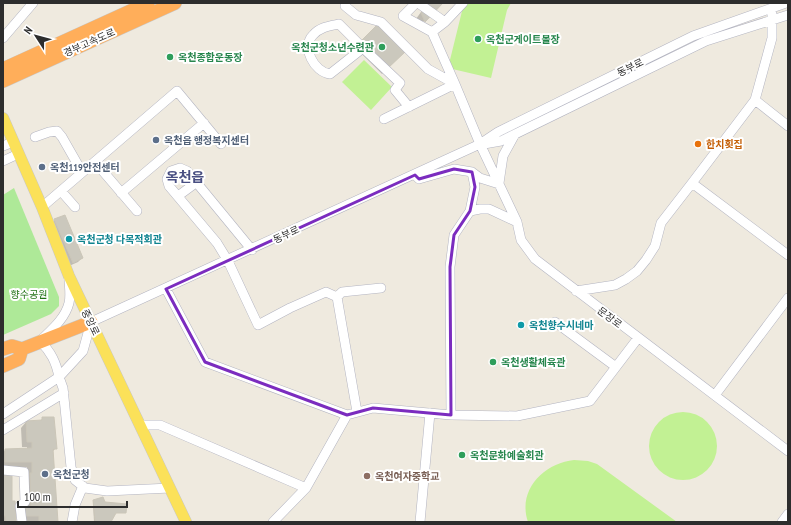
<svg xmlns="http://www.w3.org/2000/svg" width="791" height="525" font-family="'PT Sans Narrow','Noto Sans KR',sans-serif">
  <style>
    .green { fill: #aee998 }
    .pitch { fill: #c2f194 }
    .shadow { fill: #0003 }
    .building { fill: #cbc8bd; stroke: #cbc6b8 }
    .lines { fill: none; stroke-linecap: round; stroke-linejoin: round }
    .minor-casing { stroke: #b3b4c1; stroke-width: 10 }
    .major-casing { stroke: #c8c8c8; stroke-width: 12 }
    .highway-casing { stroke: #c8c8c8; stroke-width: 14 }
    .minor { stroke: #fff; stroke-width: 9 }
    .major { stroke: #fbe159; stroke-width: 11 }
    .highway { stroke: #ffae5a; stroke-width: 13 }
    .marked { fill: none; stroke: #7b2cbf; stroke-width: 3; stroke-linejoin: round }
    .leisure-dot { fill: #2e9e5b; stroke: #fff; stroke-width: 1.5 }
    .service-dot { fill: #5c6f8a; stroke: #fff; stroke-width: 1.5 }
    .food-dot { fill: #e8710a; stroke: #fff; stroke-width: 1.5 }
    .culture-dot { fill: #0f9aa8; stroke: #fff; stroke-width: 1.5 }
    .education-dot { fill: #8d6e63; stroke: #fff; stroke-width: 1.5 }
    .labels { text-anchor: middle; stroke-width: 4; stroke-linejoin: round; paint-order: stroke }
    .leisure-label { font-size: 10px; font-weight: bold; fill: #27864d; stroke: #fff; text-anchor: start }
    .street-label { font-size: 10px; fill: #2d2d2d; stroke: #fff }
    .service-label { font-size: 10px; font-weight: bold; fill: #4e5e75; stroke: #fff; text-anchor: start }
    .food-label { font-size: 10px; font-weight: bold; fill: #c56008; stroke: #fff; text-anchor: start }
    .culture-label { font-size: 10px; font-weight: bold; fill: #0d838f; stroke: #fff; text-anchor: start }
    .park-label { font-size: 10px; fill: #227216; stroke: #fff }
    .education-label { font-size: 10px; font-weight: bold; fill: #785e54; stroke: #fff; text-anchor: start }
    .district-label { font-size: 14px; font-weight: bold; fill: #494f82; stroke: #fff }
  </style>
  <rect width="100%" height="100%" fill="#efeadf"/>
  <path class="green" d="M 14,188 L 59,297 L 59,306 L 51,314 L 3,335 L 3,195 Z"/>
  <path class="pitch" d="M 464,3 L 511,3 L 507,10 L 491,78 L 448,68 Z
    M 364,60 L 392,87 L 371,110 L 342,82 Z
    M649 446a34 34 0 1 1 68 0a34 34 0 1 1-68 0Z
    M 574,460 L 588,461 L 597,464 L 677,522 L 528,522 C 517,490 544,463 574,460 Z"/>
  <path class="shadow" d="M 424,3 L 441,3 L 419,26 L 416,19 L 426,5 Z
    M 377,26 L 403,52 L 382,74 L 356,48 Z
    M 55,220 L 82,258 L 78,262 L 69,266 L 51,224 Z
    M 43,418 L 56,448 L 53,451 L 57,522 L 20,521 L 20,513 L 25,508 L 27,467 L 3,467 L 3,453 L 5,450 L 27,449 L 27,447 L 22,447 L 21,428 L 26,422 L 40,421 Z
    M 3,475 L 15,522 L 3,522 Z
    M 93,501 L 105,503 L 126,513 L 115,513 L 110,522 L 94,522 Z"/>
  <path class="building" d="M 428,3 L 443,3 L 425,22 L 421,13 Z
    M 377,25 L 405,52 L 387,69 L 360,42 Z
    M 65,215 L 83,258 L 73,263 L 54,219 Z
    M 42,417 L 54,417 L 57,449 L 53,449 L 58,522 L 39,522 L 39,516 L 25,516 L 25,507 L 31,507 L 30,473 L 32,473 L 32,462 L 5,462 L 5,449 L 32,448 L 32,442 L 27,442 L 26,421 L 42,420 Z
    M 3,474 L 12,474 L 12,501 L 15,501 L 16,522 L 6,522 L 5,516 L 3,515 Z
    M 103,497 L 105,502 L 127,504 L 126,513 L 116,513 L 111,522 L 95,522 L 93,500 Z"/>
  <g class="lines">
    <g class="minor-casing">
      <path id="minor" d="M 416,3 L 403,16 L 432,32 L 455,84 L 480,144 L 517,222 L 521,240 L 535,259 L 788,451
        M 418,3 L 445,22
        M 345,6 L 356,15 L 381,22 L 428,69 L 455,84
        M 432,32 L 445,22 L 463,3
        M 3,38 L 33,3
        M 363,48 L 339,24 C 329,26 320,27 313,35 C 301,47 314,72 330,74 L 363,48 L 400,83 L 395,90 L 409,107
        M 755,100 L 788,126
        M 384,119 L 455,84
        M 35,137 L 49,132 L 57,131 L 62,137 L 82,172
        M 484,144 L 501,141 L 706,41 L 788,15
        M 3,146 L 13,142
        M 3,161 L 18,154
        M 95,162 L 137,211
        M 415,175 L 419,179 L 454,169 L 472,172 L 480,178 L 499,184
        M 499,183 L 503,156 L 515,134
        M 692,183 L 755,100 L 772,38 L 772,14
        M 61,191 L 75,207
        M 121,193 L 204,123
        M 178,196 L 197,182
        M 42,207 L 177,91 L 221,144
        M 470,211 L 480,209 L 489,209 L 517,222
        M 252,250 L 187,171 L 180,168 L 171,171 L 167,179 L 169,186 L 217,243 L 228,261 L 258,325 L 290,308 L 326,292 L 337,297 L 342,292 L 381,288
        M 166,289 L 205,362 L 347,415
        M 576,291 L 615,285 L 626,279 L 637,271 L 646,260 L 655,246 L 661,223 L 692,183 L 788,255
        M 337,297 L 357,412
        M 555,322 L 616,367
        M 715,395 L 788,298
        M 3,414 L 59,377 C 56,362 51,352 40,341 C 51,330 65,319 69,303 C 71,295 69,286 69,277
        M 451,415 L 450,267 L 454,235 L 470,211 L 475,187 L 472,172
        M 140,425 L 160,425 L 306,488
        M 3,430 L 64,393
        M 3,470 L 24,472 L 25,502 L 20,506 L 22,522
        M 170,488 L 107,491 L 85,488 L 75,480 L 71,467 L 63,388 L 59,377 L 83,351 L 91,322 L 480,144 L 498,132 L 693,36 L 786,3
        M 72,522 L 75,505 L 83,486
        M 273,522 L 306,488 L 347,415 L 373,408 L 451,415 L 517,416 L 590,401 L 638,338
        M 420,522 L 430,413
        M 782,522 L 788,514"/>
    </g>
    <g class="major-casing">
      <path id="major" d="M 3,118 L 42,207 L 69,276 L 186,522"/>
    </g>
    <g class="highway-casing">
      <path id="highway" d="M 3,69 L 148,3
        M 3,81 L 175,3
        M 3,349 L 12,346 L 22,349 L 91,322
        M 3,366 L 19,359 L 22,349"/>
    </g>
    <use href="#minor" class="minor"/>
    <use href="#major" class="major"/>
    <use href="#highway" class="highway"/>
  </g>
  <path class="marked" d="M 454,169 L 472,172 L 475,187 L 470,211 L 454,235 L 450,267 L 451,415 L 373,408 L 347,415 L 205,362 L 166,289 L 415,175 L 419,179 Z"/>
  <g class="leisure-dot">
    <circle cx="478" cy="39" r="4"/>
    <circle cx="382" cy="47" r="4"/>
    <circle cx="170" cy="57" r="4"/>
    <circle cx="493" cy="362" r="4"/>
    <circle cx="462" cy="455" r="4"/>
  </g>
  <g class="service-dot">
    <circle cx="156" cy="140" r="4"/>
    <circle cx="42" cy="167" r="4"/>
    <circle cx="45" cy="474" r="4"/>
  </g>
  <circle class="food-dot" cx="698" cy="144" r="4"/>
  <g class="culture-dot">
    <circle cx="69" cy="239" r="4"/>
    <circle cx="521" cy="325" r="4"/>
  </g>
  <circle class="education-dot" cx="367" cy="476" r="4"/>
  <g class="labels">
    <g class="leisure-label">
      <text x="486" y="43">옥천군게이트볼장</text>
      <text x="374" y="51" text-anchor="end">옥천군청소년수련관</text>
      <text x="178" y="61">옥천종합운동장</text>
      <text x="501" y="366">옥천생활체육관</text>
      <text x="470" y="459">옥천문화예술회관</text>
    </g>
    <g class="street-label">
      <text transform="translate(89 42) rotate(-24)" y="4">경부고속도로</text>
      <text transform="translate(630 67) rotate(-26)" y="4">동부로</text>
      <text transform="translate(286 234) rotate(-25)" y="4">동부로</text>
      <text transform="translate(610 317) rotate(37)" y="4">문장로</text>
      <text transform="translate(91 322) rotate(64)" y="4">중앙로</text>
    </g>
    <g class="service-label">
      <text x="164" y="144">옥천읍 행정복지센터</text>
      <text x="50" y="171">옥천119안전센터</text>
      <text x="53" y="478">옥천군청</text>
    </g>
    <g class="food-label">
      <text x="706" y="148">한치횟집</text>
    </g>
    <g class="culture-label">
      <text x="77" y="243">옥천군청 다목적회관</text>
      <text x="529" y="329">옥천향수시네마</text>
    </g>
    <g class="park-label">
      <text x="29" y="298">향수공원</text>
    </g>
    <g class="education-label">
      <text x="375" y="480">옥천여자중학교</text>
    </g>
    <g class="district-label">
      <text x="185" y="182">옥천읍</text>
    </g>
  </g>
  <rect width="791" height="525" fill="none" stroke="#2d2d2d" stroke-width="8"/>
  <g transform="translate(36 36) rotate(306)" stroke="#ffffff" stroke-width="3" paint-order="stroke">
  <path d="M0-3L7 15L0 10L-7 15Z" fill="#2d2d2d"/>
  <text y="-6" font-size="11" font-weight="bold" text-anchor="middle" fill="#2d2d2d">N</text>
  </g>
  <path d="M18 501v6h109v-6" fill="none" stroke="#2d2d2d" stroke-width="2"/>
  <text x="24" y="501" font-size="12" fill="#2d2d2d" stroke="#ffffff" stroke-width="3" paint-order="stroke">100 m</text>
</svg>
